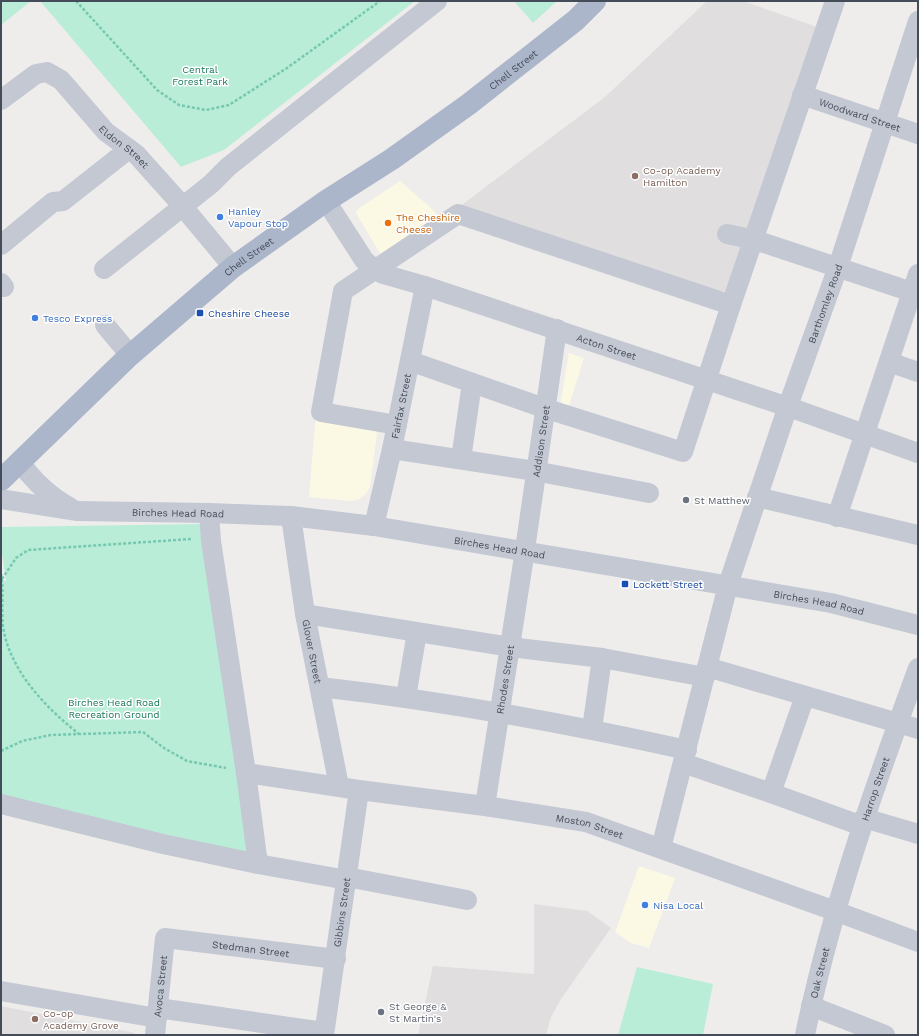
<svg xmlns="http://www.w3.org/2000/svg" width="919" height="1036" font-family="'Work Sans',sans-serif">
  <style>
    .commercial { fill: #fbf9e4 }
    .education { fill: #e0dede }
    .green { fill: #baedd8 }
    .lines { fill: none; stroke-linecap: round; stroke-linejoin: round }
    .path { stroke: #74c9b0; stroke-width: 2.5; stroke-dasharray: 3 2; stroke-linecap: butt }
    .minor { stroke: #c3c8d3; stroke-width: 20 }
    .major { stroke: #acb6cb; stroke-width: 22 }
    .education-dot { fill: #8d6e63; stroke: #fff; stroke-width: 1.5 }
    .shop-dot { fill: #3f7fe0; stroke: #fff; stroke-width: 1.5 }
    .food-dot { fill: #e8710a; stroke: #fff; stroke-width: 1.5 }
    .transit-dot { fill: #1a4fb4; stroke: #fff; stroke-width: 1.5 }
    .worship-dot { fill: #6b7280; stroke: #fff; stroke-width: 1.5 }
    .labels { text-anchor: middle; stroke-width: 3; stroke-linejoin: round; paint-order: stroke }
    .park-label { font-size: 10px; fill: #19775b; stroke: #fff }
    .street-label { font-size: 10px; fill: #454c59; stroke: #fff }
    .education-label { font-size: 10px; fill: #785e54; stroke: #fff; text-anchor: start }
    .shop-label { font-size: 10px; fill: #366cbe; stroke: #fff; text-anchor: start }
    .food-label { font-size: 10px; fill: #c56008; stroke: #fff; text-anchor: start }
    .transit-label { font-size: 10px; fill: #164399; stroke: #fff; text-anchor: start }
    .worship-label { font-size: 10px; fill: #5b616d; stroke: #fff; text-anchor: start }
  </style>
  <rect width="100%" height="100%" fill="#efedec"/>
  <path class="commercial" d="M 400,181 L 430,207 L 442,220 L 381,255 L 356,213 L 358,209 Z
    M 569,353 L 584,358 L 568,409 L 560,406 Z
    M 316,414 L 378,426 L 370,487 L 366,494 L 359,499 L 351,501 L 309,497 Z
    M 639,866 L 675,878 L 649,948 L 631,943 L 615,932 Z"/>
  <path class="education" d="M 707,1 L 743,1 L 820,28 L 731,291 L 706,293 L 459,207 L 605,97 Z
    M 534,904 L 587,911 L 611,928 L 561,999 L 551,1017 L 546,1035 L 418,1035 L 433,966 L 534,974 Z
    M 1,1006 L 135,1033 L 135,1035 L 1,1035 Z"/>
  <path class="green" d="M 1,1 L 31,1 L 1,25 Z
    M 40,1 L 415,1 L 224,150 L 181,167 Z
    M 514,1 L 557,1 L 533,23 Z
    M 203,524 L 251,853 L 1,799 L 1,581 L 6,581 L 1,547 L 1,527 Z
    M 637,967 L 713,984 L 703,1035 L 618,1035 Z"/>
  <g class="lines">
    <path class="path" d="M 76,1 L 157,90 L 179,105 L 206,110 L 229,105 L 287,68 L 380,1
      M 1,574 C 4,591 1,609 3,626 C 9,670 46,708 79,734
      M 2,579 L 16,558 L 28,550 L 191,539
      M 1,751 L 22,741 L 51,735 L 143,732 L 164,748 L 187,761 L 226,768"/>
    <g class="minor">
      <path id="s1" d="M 802,95 L 918,134"/>
      <path id="s2" d="M 1,100 L 36,74 L 47,72 L 61,80 L 106,132 L 136,154 L 179,202 L 233,267"/>
      <path id="s3" d="M 326,201 L 364,260 L 374,269 L 383,274 L 425,286 L 800,411 L 918,453"/>
      <path d="M 727,234 L 755,240 L 918,294"/>
      <path d="M 1,245 L 53,202 L 63,201 L 129,149"/>
      <path d="M 104,269 L 211,184 L 228,167 L 437,1"/>
      <path d="M 1,283 L 4,287"/>
      <path d="M 105,325 L 130,355"/>
      <path d="M 410,361 L 544,408 L 683,452 L 731,305 L 835,1"/>
      <path d="M 889,362 L 918,372"/>
      <path d="M 397,425 L 321,412 L 343,291 L 458,214 L 731,305"/>
      <path d="M 392,449 L 535,471 L 649,493"/>
      <path d="M 461,459 L 472,383"/>
      <path d="M 20,462 C 34,482 49,496 71,508"/>
      <path d="M 757,497 L 918,535"/>
      <path id="s4" d="M 1,499 L 76,511 L 209,513 L 291,516 L 374,526 L 831,603 L 918,625"/>
      <path d="M 209,513 L 211,541 L 246,773 L 258,864"/>
      <path id="s5" d="M 291,516 L 305,614 L 339,786"/>
      <path d="M 837,517 L 918,274"/>
      <path id="s6" d="M 374,526 L 392,449 L 425,286"/>
      <path d="M 305,614 L 510,647 L 602,658 L 705,677"/>
      <path d="M 707,667 L 918,729"/>
      <path d="M 320,687 C 443,701 565,723 687,750"/>
      <path d="M 406,697 L 417,632"/>
      <path d="M 592,729 L 602,658"/>
      <path d="M 683,763 L 771,793 L 805,696"/>
      <path id="s7" d="M 246,773 L 359,790 L 485,806 L 586,822 L 835,911 L 918,942"/>
      <path d="M 771,793 L 862,826"/>
      <path d="M 1,804 L 163,844 L 258,864 L 347,880"/>
      <path id="s8" d="M 485,806 L 523,563 L 557,329"/>
      <path d="M 864,818 L 918,834"/>
      <path id="s9" d="M 661,848 L 728,585 L 788,406 L 838,267 L 918,21"/>
      <path d="M 347,877 L 467,900"/>
      <path d="M 1,991 L 157,1018"/>
      <path d="M 811,1006 L 885,1035"/>
      <path d="M 158,1008 L 324,1032"/>
      <path id="s10" d="M 155,1035 L 165,938 L 336,959"/>
      <path id="s11" d="M 324,1035 L 359,790"/>
      <path id="s12" d="M 805,1035 C 831,909 874,788 918,668"/>
    </g>
    <path class="major" id="s13" d="M 1,480 L 127,358 L 233,267 L 326,201 L 392,159 L 469,104 L 576,20 L 595,1"/>
  </g>
  <g class="education-dot">
    <circle cx="635" cy="176" r="4"/>
    <circle cx="35" cy="1019" r="4"/>
  </g>
  <g class="shop-dot">
    <circle cx="220" cy="217" r="4"/>
    <circle cx="35" cy="318" r="4"/>
    <circle cx="645" cy="905" r="4"/>
  </g>
  <circle class="food-dot" cx="388" cy="223" r="4"/>
  <g class="transit-dot">
    <rect x="196" y="309" width="8" height="8" rx="2"/>
    <rect x="621" y="580" width="8" height="8" rx="2"/>
  </g>
  <g class="worship-dot">
    <circle cx="686" cy="500" r="4"/>
    <circle cx="381" cy="1012" r="4"/>
  </g>
  <g class="labels">
    <g class="park-label">
      <text x="200" y="73">Central<tspan x="200" dy="12">Forest Park</tspan></text>
      <text x="114" y="706">Birches Head Road<tspan x="114" dy="12">Recreation Ground</tspan></text>
    </g>
    <g class="street-label">
      <text dy="4" stroke="none"><textPath href="#s13" startOffset="658">Chell Street</textPath></text>
      <text dy="4" stroke="none"><textPath href="#s1" startOffset="61">Woodward Street</textPath></text>
      <text dy="4" stroke="none"><textPath href="#s2" startOffset="163">Eldon Street</textPath></text>
      <text dy="4" stroke="none"><textPath href="#s13" startOffset="334">Chell Street</textPath></text>
      <text dy="4" stroke="none"><textPath href="#s9" startOffset="569">Barthomley Road</textPath></text>
      <text dy="4" stroke="none"><textPath href="#s3" startOffset="329">Acton Street</textPath></text>
      <text dy="4" stroke="none"><textPath href="#s6" startOffset="123">Fairfax Street</textPath></text>
      <text dy="4" stroke="none"><textPath href="#s8" startOffset="369">Addison Street</textPath></text>
      <text dy="4" stroke="none"><textPath href="#s4" startOffset="178">Birches Head Road</textPath></text>
      <text dy="4" stroke="none"><textPath href="#s4" startOffset="502">Birches Head Road</textPath></text>
      <text dy="4" stroke="none"><textPath href="#s4" startOffset="826">Birches Head Road</textPath></text>
      <text dy="4" stroke="none"><textPath href="#s5" startOffset="137">Glover Street</textPath></text>
      <text dy="4" stroke="none"><textPath href="#s8" startOffset="128">Rhodes Street</textPath></text>
      <text dy="4" stroke="none"><textPath href="#s12" startOffset="256">Harrop Street</textPath></text>
      <text dy="4" stroke="none"><textPath href="#s7" startOffset="348">Moston Street</textPath></text>
      <text dy="4" stroke="none"><textPath href="#s11" startOffset="124">Gibbins Street</textPath></text>
      <text dy="4" stroke="none"><textPath href="#s10" startOffset="184">Stedman Street</textPath></text>
      <text dy="4" stroke="none"><textPath href="#s12" startOffset="64">Oak Street</textPath></text>
      <text dy="4" stroke="none"><textPath href="#s10" startOffset="49">Avoca Street</textPath></text>
    </g>
    <g class="education-label">
      <text x="643" y="174">Co-op Academy<tspan x="643" dy="12">Hamilton</tspan></text>
      <text x="43" y="1017">Co-op<tspan x="43" dy="12">Academy Grove</tspan></text>
    </g>
    <g class="shop-label">
      <text x="228" y="215">Hanley<tspan x="228" dy="12">Vapour Stop</tspan></text>
      <text x="43" y="322">Tesco Express</text>
      <text x="653" y="909">Nisa Local</text>
    </g>
    <g class="food-label">
      <text x="396" y="221">The Cheshire<tspan x="396" dy="12">Cheese</tspan></text>
    </g>
    <g class="transit-label">
      <text x="208" y="317">Cheshire Cheese</text>
      <text x="633" y="588">Lockett Street</text>
    </g>
    <g class="worship-label">
      <text x="694" y="504">St Matthew</text>
      <text x="389" y="1010">St George &amp;<tspan x="389" dy="12">St Martin's</tspan></text>
    </g>
  </g>
  <rect width="919" height="1036" fill="none" stroke="#454c59" stroke-width="4"/>
</svg>
